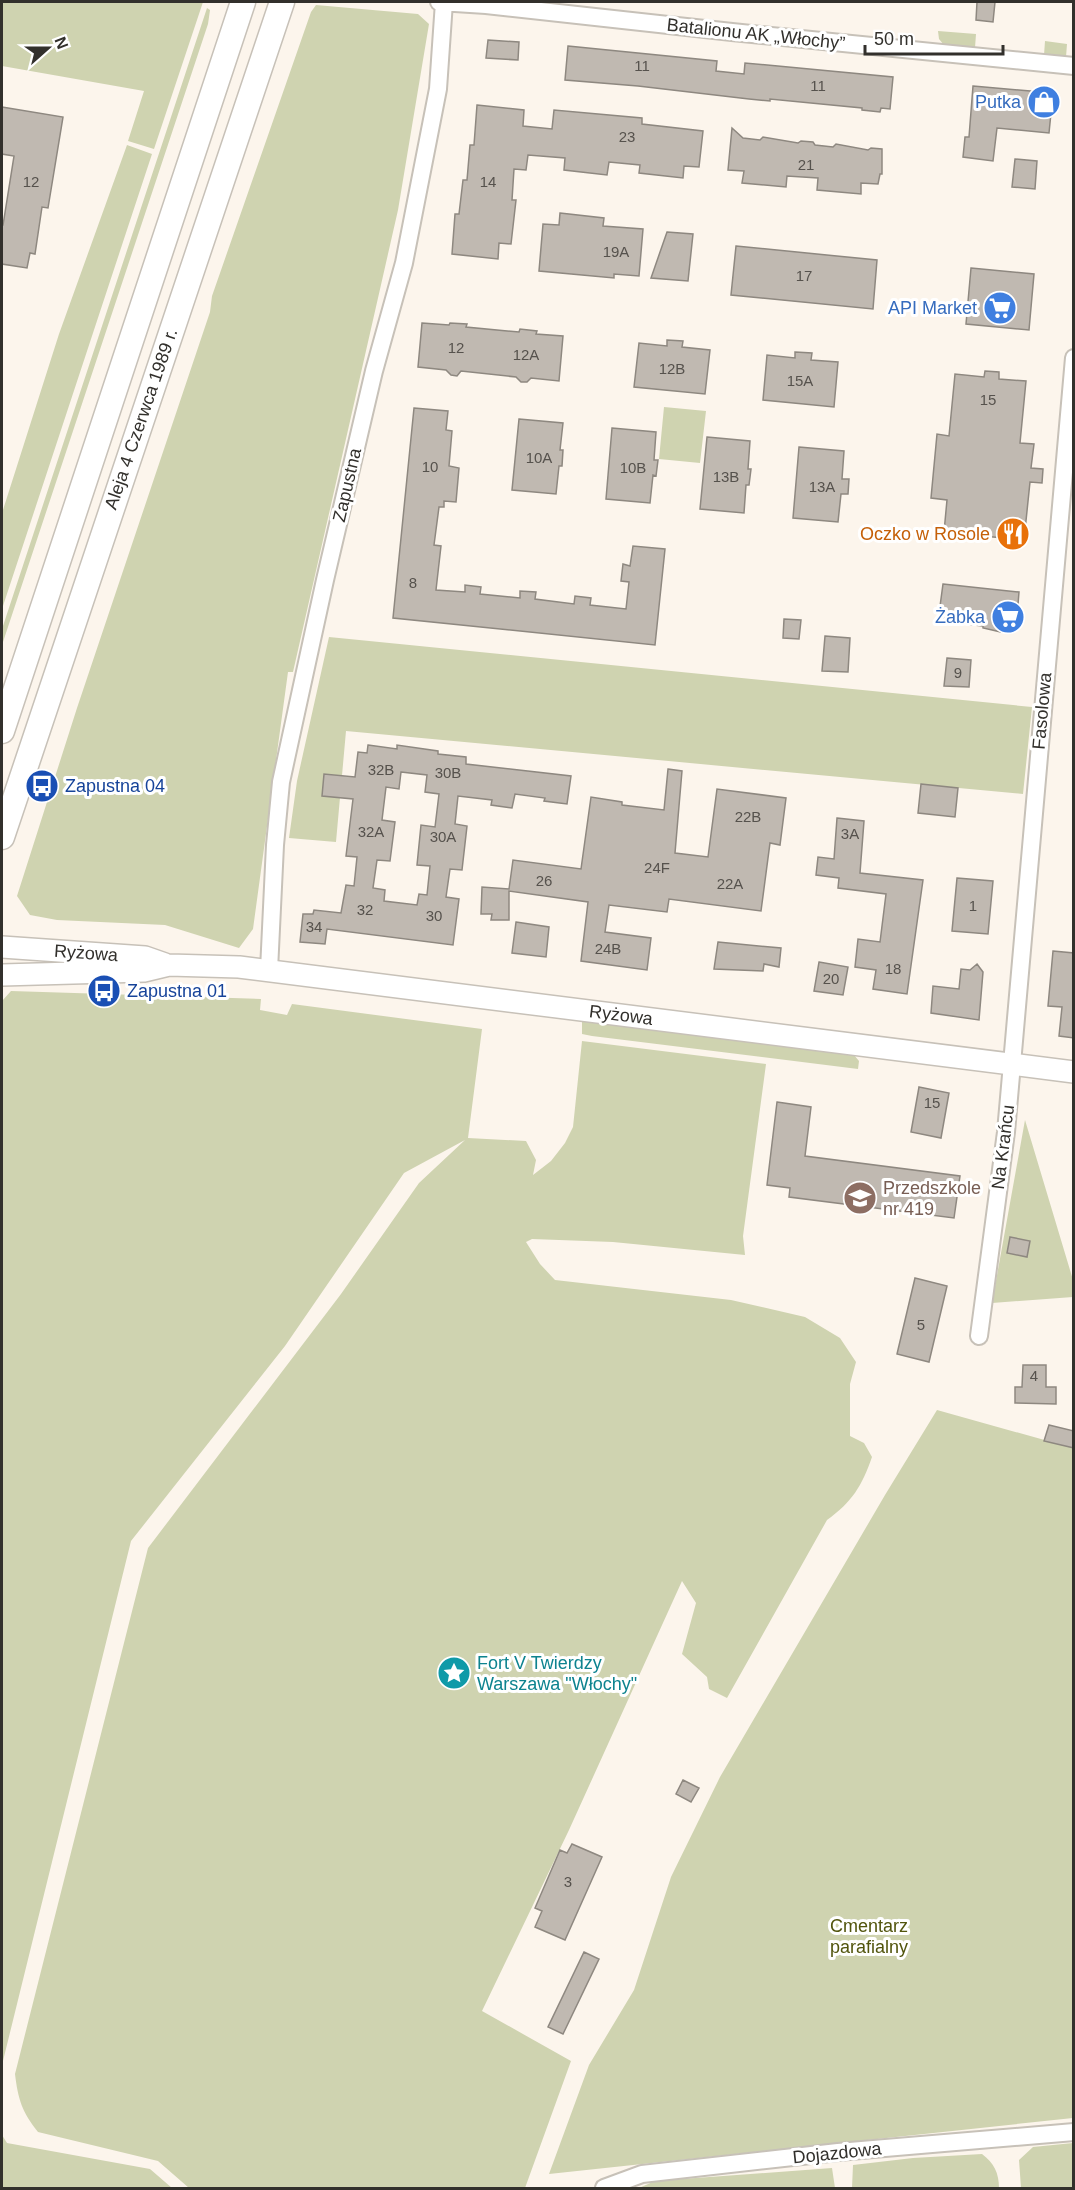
<svg xmlns="http://www.w3.org/2000/svg" width="1075" height="2190" font-family="Helvetica,sans-serif">
  <style>
    .green { fill: #cfd3b0 }
    .building { fill: #c0b9b1; stroke: #8e8880; stroke-width: 1.5; fill-rule: evenodd }
    .lines { fill: none; stroke-linecap: round; stroke-linejoin: round }
    .minor-casing { stroke: #c7c1b8; stroke-width: 20 }
    .tertiary-casing { stroke: #c7c1b8; stroke-width: 24 }
    .secondary-casing { stroke: #c7c1b8; stroke-width: 27 }
    .minor { stroke: #fff; stroke-width: 16 }
    .tertiary { stroke: #fff; stroke-width: 21 }
    .secondary { stroke: #fff; stroke-width: 24 }
    .labels { text-anchor: middle; stroke-width: 6; stroke-linejoin: round; paint-order: stroke }
    .number-label { font-size: 15px; fill: #56524d }
    .street-label { font-size: 18px; fill: #32302c; stroke: #fff }
    .shop-label { font-size: 18px; fill: #366cbe; stroke: #fff; text-anchor: end }
    .food-label { font-size: 18px; fill: #c56008; stroke: #fff; text-anchor: end }
    .transit-label { font-size: 18px; fill: #164399; stroke: #fff; text-anchor: start }
    .education-label { font-size: 18px; fill: #785e54; stroke: #fff; text-anchor: start }
    .culture-label { font-size: 18px; fill: #0d838f; stroke: #fff; text-anchor: start }
    .park-label { font-size: 18px; fill: #52550d; stroke: #fff }
  </style>
  <rect width="100%" height="100%" fill="#fcf5ec"/>
  <path class="green" d="M 2,2 L 203,2 L 154,149 L 128,141 L 144,91 L 2,66 Z
    M 316,5 L 418,14 L 429,24 L 398,210 L 293,672 L 288,672 L 253,929 L 239,948 L 165,925 L 57,920 L 30,915 L 17,896 L 77,708 L 210,312 L 212,296 L 311,12 Z
    M 207,8 L 210,10 L 208,24 L 2,645 L 2,629 Z
    M 938,31 L 976,34 L 975,48 L 944,45 L 939,39 Z
    M 1045,41 L 1067,44 L 1066,57 L 1044,55 Z
    M 127,145 L 152,154 L 2,609 L 2,513 L 59,334 Z
    M 664,407 L 706,411 L 700,463 L 659,459 Z
    M 329,637 L 1032,707 L 1023,794 L 346,731 L 336,842 L 289,838 L 297,781 Z
    M 11,991 L 261,999 L 260,1010 L 287,1015 L 292,1004 L 482,1029 L 468,1138 L 526,1141 L 536,1160 L 533,1175 L 551,1161 L 565,1143 L 573,1127 L 582,1041 L 766,1064 L 743,1236 L 745,1255 L 613,1242 L 532,1239 L 526,1242 L 540,1264 L 555,1280 L 731,1300 L 805,1317 L 840,1338 L 856,1362 L 850,1384 L 850,1436 L 864,1443 L 872,1457 C 862,1486 852,1502 827,1520 L 727,1698 L 709,1689 L 707,1677 L 682,1654 L 696,1603 L 682,1581 L 569,1830 L 482,2011 L 571,2061 L 525,2188 L 189,2188 L 158,2161 L 38,2132 C 22,2112 18,2099 15,2074 L 148,1548 L 341,1294 L 419,1183 L 465,1140 L 404,1173 L 285,1346 L 131,1541 L 2,2065 L 2,1001 Z
    M 582,1021 L 854,1055 L 859,1061 L 858,1069 L 592,1036 L 582,1034 Z
    M 1025,1120 L 1073,1280 L 1073,1297 L 992,1303 Z
    M 937,1410 L 1073,1448 L 1073,2118 L 549,2174 L 589,2065 L 634,1990 L 671,1877 L 720,1777 L 885,1495 Z
    M 2,2135 L 7,2143 L 150,2169 L 172,2188 L 2,2188 Z
    M 1073,2143 L 1073,2188 L 1021,2188 L 1019,2160 L 1033,2147 Z
    M 982,2154 C 994,2163 999,2173 999,2188 L 852,2188 L 853,2165 L 913,2158 Z
    M 832,2168 L 835,2188 L 639,2188 L 655,2181 Z"/>
  <path class="building" d="M 977,2 L 995,2 L 993,22 L 976,20 Z
    M 488,40 L 519,42 L 518,60 L 486,58 Z
    M 568,46 L 717,61 L 716,71 L 744,74 L 745,63 L 893,77 L 890,109 L 881,108 L 880,112 L 862,110 L 862,108 L 770,99 L 770,101 L 749,99 L 638,86 L 565,80 Z
    M 973,86 L 1053,93 L 1049,133 L 997,128 L 993,161 L 963,157 L 965,137 L 969,137 Z
    M 477,105 L 524,110 L 523,126 L 552,129 L 554,110 L 642,118 L 642,124 L 703,131 L 699,167 L 684,166 L 683,178 L 639,173 L 640,165 L 609,162 L 607,175 L 564,170 L 565,158 L 528,155 L 526,170 L 514,169 L 512,200 L 516,200 L 511,244 L 499,243 L 498,259 L 452,254 L 455,214 L 459,214 L 463,180 L 467,180 L 470,145 L 474,145 Z
    M 2,107 L 63,117 L 48,208 L 42,207 L 35,254 L 30,253 L 27,268 L 2,264 L 2,225 L 3,225 L 14,156 L 2,154 Z
    M 732,128 L 743,138 L 760,140 L 763,137 L 798,143 L 801,141 L 813,142 L 815,145 L 833,147 L 836,144 L 868,150 L 871,148 L 882,149 L 882,174 L 880,174 L 878,184 L 861,183 L 861,194 L 817,190 L 818,178 L 787,176 L 786,187 L 742,183 L 744,171 L 728,170 Z
    M 1015,159 L 1037,161 L 1035,189 L 1012,187 Z
    M 560,213 L 604,218 L 603,226 L 643,229 L 639,276 L 614,274 L 614,278 L 539,271 L 543,224 L 559,225 Z
    M 667,232 L 693,234 L 688,281 L 651,278 Z
    M 736,246 L 877,260 L 873,309 L 731,295 Z
    M 971,268 L 1034,274 L 1029,330 L 966,324 Z
    M 422,323 L 449,325 L 450,323 L 467,324 L 466,327 L 519,332 L 520,329 L 537,331 L 536,334 L 563,336 L 559,381 L 531,378 L 527,382 L 521,382 L 516,377 L 461,371 L 457,376 L 451,375 L 446,370 L 418,367 Z
    M 667,340 L 683,341 L 682,347 L 710,350 L 705,394 L 634,387 L 639,343 L 667,346 Z
    M 795,352 L 812,353 L 811,360 L 838,362 L 834,407 L 763,400 L 767,355 L 795,358 Z
    M 985,371 L 999,372 L 999,379 L 1026,381 L 1020,443 L 1034,444 L 1031,468 L 1043,469 L 1042,483 L 1030,482 L 1024,540 L 944,532 L 947,500 L 931,498 L 937,434 L 949,436 L 955,374 L 984,377 Z
    M 414,408 L 448,411 L 446,430 L 452,431 L 449,466 L 459,468 L 456,502 L 444,501 L 444,507 L 439,507 L 434,545 L 441,546 L 436,590 L 465,592 L 465,585 L 481,587 L 480,594 L 520,598 L 520,591 L 536,592 L 535,599 L 574,604 L 575,596 L 591,598 L 590,605 L 626,609 L 629,582 L 621,581 L 623,564 L 630,566 L 633,546 L 665,549 L 655,645 L 393,618 Z
    M 519,419 L 563,423 L 560,450 L 563,450 L 562,466 L 559,466 L 556,494 L 512,490 Z
    M 612,428 L 656,432 L 654,460 L 658,460 L 656,476 L 653,475 L 650,503 L 606,499 Z
    M 707,437 L 750,441 L 748,469 L 751,469 L 749,485 L 746,485 L 744,513 L 700,509 Z
    M 799,447 L 844,451 L 842,479 L 849,479 L 848,494 L 841,494 L 838,522 L 793,518 Z
    M 943,584 L 1019,592 L 1016,629 L 1002,627 L 1001,632 L 983,628 L 983,626 L 938,621 Z
    M 784,619 L 801,620 L 799,639 L 783,638 Z
    M 825,636 L 850,638 L 848,672 L 822,671 Z
    M 947,658 L 971,660 L 969,687 L 944,686 Z
    M 368,745 L 397,749 L 397,745 L 438,751 L 438,754 L 466,757 L 466,764 L 571,776 L 567,804 L 544,801 L 545,798 L 515,794 L 512,808 L 491,805 L 492,800 L 458,796 L 455,824 L 467,826 L 462,870 L 450,869 L 446,897 L 459,899 L 453,945 L 327,929 L 325,944 L 300,942 L 303,914 L 313,914 L 314,910 L 341,913 L 346,885 L 354,886 L 357,857 L 346,856 L 353,799 L 322,796 L 324,774 L 355,777 L 358,752 L 367,753 ZM 401,772 L 427,775 L 425,792 L 439,794 L 435,827 L 421,825 L 417,865 L 430,866 L 427,895 L 419,894 L 417,905 L 384,901 L 385,890 L 373,888 L 377,860 L 390,861 L 395,822 L 382,820 L 386,787 L 399,789 Z
    M 668,769 L 682,771 L 675,853 L 708,857 L 717,789 L 786,798 L 780,845 L 770,843 L 761,911 L 669,899 L 667,912 L 609,905 L 605,932 L 651,938 L 647,970 L 581,961 L 588,902 L 509,891 L 509,920 L 491,920 L 492,914 L 481,914 L 482,887 L 509,889 L 513,860 L 581,869 L 591,797 L 622,802 L 622,805 L 664,810 Z
    M 921,784 L 958,788 L 955,817 L 918,813 Z
    M 837,818 L 864,821 L 860,873 L 923,880 L 907,994 L 873,989 L 876,970 L 855,967 L 858,939 L 880,942 L 886,894 L 838,888 L 839,878 L 816,875 L 818,857 L 834,859 Z
    M 957,878 L 993,881 L 988,934 L 952,931 Z
    M 516,922 L 549,927 L 546,957 L 512,953 Z
    M 718,942 L 781,948 L 779,967 L 764,964 L 763,971 L 714,969 Z
    M 1053,951 L 1074,953 L 1074,1038 L 1059,1036 L 1062,1007 L 1048,1006 Z
    M 819,962 L 848,967 L 843,995 L 814,991 Z
    M 977,964 L 983,972 L 979,1020 L 931,1013 L 933,986 L 959,989 L 961,969 L 970,970 Z
    M 919,1087 L 949,1093 L 941,1138 L 911,1132 Z
    M 777,1102 L 811,1107 L 805,1156 L 960,1176 L 954,1218 L 789,1197 L 790,1188 L 767,1185 Z
    M 1010,1237 L 1030,1241 L 1027,1257 L 1007,1253 Z
    M 915,1278 L 947,1286 L 929,1362 L 897,1354 Z
    M 1023,1365 L 1046,1365 L 1046,1387 L 1056,1387 L 1056,1404 L 1015,1403 L 1015,1387 L 1022,1387 Z
    M 1049,1425 L 1074,1431 L 1074,1448 L 1044,1441 Z
    M 683,1780 L 699,1788 L 691,1802 L 676,1794 Z
    M 572,1844 L 602,1857 L 565,1940 L 535,1927 L 542,1911 L 535,1908 L 560,1850 L 567,1853 Z
    M 584,1952 L 599,1959 L 563,2034 L 548,2027 Z"/>
  <g class="lines">
    <g class="minor-casing">
      <path id="minor" d="M 439,2 L 486,5 L 732,32 L 1074,66
        M 269,970 L 275,845 L 281,782 L 325,580 L 374,371 L 404,263 L 438,89 L 444,2
        M 979,1336 L 1006,1132 L 1074,358
        M 604,2188 L 642,2174 L 838,2152 L 1074,2132"/>
    </g>
    <g class="tertiary-casing">
      <path id="tertiary" d="M 2,947 L 145,957 L 165,964
        M 2,975 L 144,971 L 169,965 L 239,967 L 1074,1072"/>
    </g>
    <g class="secondary-casing">
      <path id="secondary" d="M 2,731 L 243,2
        M 2,837 L 282,2"/>
    </g>
    <use href="#minor" class="minor"/>
    <use href="#tertiary" class="tertiary"/>
    <use href="#secondary" class="secondary"/>
  </g>
  <defs>
    <g id="shop-disc" transform="scale(1.725)"><circle r="9.5" fill="#3f7fe0" stroke="#fff"/><path d="M-5-2.5h2.3a2.7 3.5 0 0 1 5.4 0H5L5.5 6h-11ZM-1.5-2.5h3a1.5 2.3 0 0 0-3 0Z" fill="#fff"/></g>
    <g id="supermarket-disc" transform="scale(1.725)"><circle r="9.5" fill="#3f7fe0" stroke="#fff"/><path d="M-6-5.5h2.5l.6 2H6L4.5 2H-2.5L-4.4-4H-6ZM-1.5 3.2a1.3 1.3 0 1 0 .1 0ZM3 3.2a1.3 1.3 0 1 0 .1 0Z" fill="#fff"/></g>
    <g id="restaurant-disc" transform="scale(1.725)"><circle r="9.5" fill="#e8710a" stroke="#fff"/><path d="M-5-6h1v4h1v-4h1v4h1v-4h1v5L-1.5 .5V6h-2V.5L-5-1ZM5-6V6H3V1.5H1.5Q1.5-4 5-6Z" fill="#fff"/></g>
    <g id="bus-disc" transform="scale(1.725)"><circle r="9.5" fill="#1a4fb4" stroke="#fff"/><path d="M-5-6H5V4H4V6H2V4H-2V6H-4V4H-5ZM-3.5-4V0h7V-4ZM-3.5 1.2v1.5H-2V1.2ZM2 1.2v1.5H3.5V1.2Z" fill="#fff"/></g>
    <g id="school-disc" transform="scale(1.725)"><circle r="9.5" fill="#8d6e63" stroke="#fff"/><path d="M0-5L7-2L0 1L-7-2ZM-4 1L0 2.5L4 1V4Q0 6-4 4Z" fill="#fff"/></g>
    <g id="sight-disc" transform="scale(1.725)"><circle r="9.5" fill="#0f9aa8" stroke="#fff"/><path d="M0-6L1.8-2.2L6-1.7L2.9 1.2L3.7 5.4L0 3.3L-3.7 5.4L-2.9 1.2L-6-1.7L-1.8-2.2Z" fill="#fff"/></g>
  </defs>
  <g fill-rule="evenodd">
    <use href="#shop-disc" x="1044" y="102"/>
    <use href="#supermarket-disc" x="1000" y="308"/>
    <use href="#restaurant-disc" x="1013" y="534"/>
    <use href="#supermarket-disc" x="1008" y="617"/>
    <use href="#bus-disc" x="42" y="786"/>
    <use href="#bus-disc" x="104" y="991"/>
    <use href="#school-disc" x="860" y="1198"/>
    <use href="#sight-disc" x="454" y="1673"/>
  </g>
  <g class="labels">
    <g class="number-label">
      <text x="642" y="71">11</text>
      <text x="818" y="91">11</text>
      <text x="627" y="142">23</text>
      <text x="806" y="170">21</text>
      <text x="31" y="187">12</text>
      <text x="488" y="187">14</text>
      <text x="616" y="257">19A</text>
      <text x="804" y="281">17</text>
      <text x="456" y="353">12</text>
      <text x="526" y="360">12A</text>
      <text x="672" y="374">12B</text>
      <text x="800" y="386">15A</text>
      <text x="988" y="405">15</text>
      <text x="539" y="463">10A</text>
      <text x="430" y="472">10</text>
      <text x="633" y="473">10B</text>
      <text x="726" y="482">13B</text>
      <text x="822" y="492">13A</text>
      <text x="413" y="588">8</text>
      <text x="958" y="678">9</text>
      <text x="381" y="775">32B</text>
      <text x="448" y="778">30B</text>
      <text x="748" y="822">22B</text>
      <text x="371" y="837">32A</text>
      <text x="850" y="839">3A</text>
      <text x="443" y="842">30A</text>
      <text x="657" y="873">24F</text>
      <text x="544" y="886">26</text>
      <text x="730" y="889">22A</text>
      <text x="973" y="911">1</text>
      <text x="365" y="915">32</text>
      <text x="434" y="921">30</text>
      <text x="314" y="932">34</text>
      <text x="608" y="954">24B</text>
      <text x="893" y="974">18</text>
      <text x="831" y="984">20</text>
      <text x="932" y="1108">15</text>
      <text x="921" y="1330">5</text>
      <text x="1034" y="1381">4</text>
      <text x="568" y="1887">3</text>
    </g>
    <g class="street-label">
      <text transform="translate(756 34) rotate(6)" y="6">Batalionu AK „Włochy”</text>
      <text transform="translate(141 419) rotate(-71)" y="6">Aleja 4 Czerwca 1989 r.</text>
      <text transform="translate(347 485) rotate(-77)" y="6">Zapustna</text>
      <text transform="translate(1042 711) rotate(-85)" y="6">Fasolowa</text>
      <text transform="translate(86 953) rotate(4)" y="6">Ryżowa</text>
      <text transform="translate(621 1015) rotate(7)" y="6">Ryżowa</text>
      <text transform="translate(1003 1147) rotate(-83)" y="6">Na Krańcu</text>
      <text transform="translate(837 2153) rotate(-6)" y="6">Dojazdowa</text>
    </g>
    <g class="shop-label">
      <text x="1021" y="108">Putka</text>
      <text x="977" y="314">API Market</text>
      <text x="985" y="623">Żabka</text>
    </g>
    <g class="food-label">
      <text x="990" y="540">Oczko w Rosole</text>
    </g>
    <g class="transit-label">
      <text x="65" y="792">Zapustna 04</text>
      <text x="127" y="997">Zapustna 01</text>
    </g>
    <g class="education-label">
      <text x="883" y="1194">Przedszkole<tspan x="883" dy="21">nr 419</tspan></text>
    </g>
    <g class="culture-label">
      <text x="477" y="1669">Fort V Twierdzy<tspan x="477" dy="21">Warszawa "Włochy"</tspan></text>
    </g>
    <g class="park-label">
      <text x="869" y="1932">Cmentarz<tspan x="869" dy="21">parafialny</tspan></text>
    </g>
  </g>
  <rect width="1075" height="2190" fill="none" stroke="#32302c" stroke-width="6"/>
  <g transform="translate(48 48) rotate(69)" stroke="#ffffff" stroke-width="4.5" paint-order="stroke">
  <path d="M0-4.5L10 22L0 15L-10 22Z" fill="#32302c"/>
  <text y="-9" font-size="16" font-weight="bold" text-anchor="middle" fill="#32302c">N</text>
  </g>
  <path d="M865 45v9h138v-9" fill="none" stroke="#32302c" stroke-width="3"/>
  <text x="874" y="45" font-size="18" fill="#32302c" stroke="#ffffff" stroke-width="4.5" paint-order="stroke">50 m</text>
</svg>
